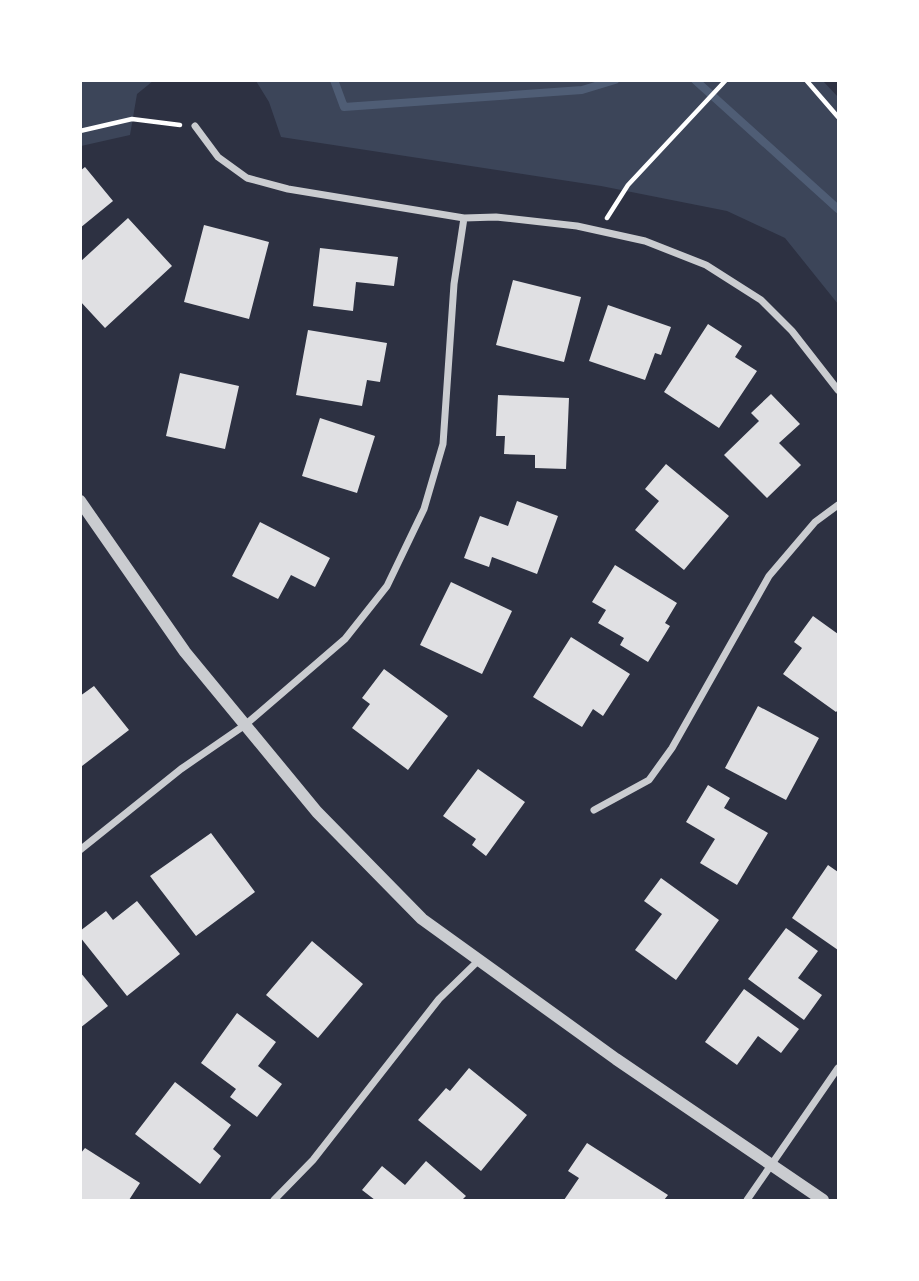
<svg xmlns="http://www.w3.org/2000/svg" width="919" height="1281" font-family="'Asap Condensed',sans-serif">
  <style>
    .green { fill: #3c4559 }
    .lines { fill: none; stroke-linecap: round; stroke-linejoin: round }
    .stream { stroke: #4f5d75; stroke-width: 8 }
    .building { fill: #e0e0e3 }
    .path { stroke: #fff; stroke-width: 4.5 }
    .minor { stroke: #caccd0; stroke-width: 7 }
    .tertiary { stroke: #caccd0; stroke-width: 12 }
  </style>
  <rect width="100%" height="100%" fill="#2d3142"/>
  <path class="green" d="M 80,81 L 153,81 L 137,94 L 130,135 L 81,146 Z
    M 256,81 L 823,81 L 838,97 L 838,304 L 785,238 L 727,211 L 601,186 L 281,137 L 269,102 Z"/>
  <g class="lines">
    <path class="stream" d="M 334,80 L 344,107 L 582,90 L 615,80
      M 695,80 L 838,209"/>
  </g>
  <path class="building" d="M 85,167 L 113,201 L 80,228 L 80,171 Z
    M 128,218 L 172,266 L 105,328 L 80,301 L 80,262 Z
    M 204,225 L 269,242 L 249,319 L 184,302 Z
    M 320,248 L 398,257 L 394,286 L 356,282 L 353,311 L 313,306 Z
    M 513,280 L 581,297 L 564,362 L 496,345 Z
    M 608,305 L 671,327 L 661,355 L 655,353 L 645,380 L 589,361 Z
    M 708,324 L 742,346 L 735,357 L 757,371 L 719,428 L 664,392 Z
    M 308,330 L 387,343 L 380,382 L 367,380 L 362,406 L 296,395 Z
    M 180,373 L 239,386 L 225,449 L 166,436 Z
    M 771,394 L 800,424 L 779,443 L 801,465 L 767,498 L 724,455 L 759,421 L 751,413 Z
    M 498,395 L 569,398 L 566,469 L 535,468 L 535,455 L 504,454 L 505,436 L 496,436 Z
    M 320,418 L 375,436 L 357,493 L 302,476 Z
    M 666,464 L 729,516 L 684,570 L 635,530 L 659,501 L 645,489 Z
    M 517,501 L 558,516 L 537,574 L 492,557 L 489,567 L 464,558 L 480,516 L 508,526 Z
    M 260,522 L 330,558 L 315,587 L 291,575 L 278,599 L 232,576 Z
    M 615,565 L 677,603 L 665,623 L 670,626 L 648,662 L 620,645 L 624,638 L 598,623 L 606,610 L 592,602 Z
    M 451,582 L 512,611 L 482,674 L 420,645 Z
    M 813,616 L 838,634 L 838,710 L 836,712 L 783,674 L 802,648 L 794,642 Z
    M 571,637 L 630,674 L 603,716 L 593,709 L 582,727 L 533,697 Z
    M 384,669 L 448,716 L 408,770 L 352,728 L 370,704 L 362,698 Z
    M 94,686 L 129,730 L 82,766 L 80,763 L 80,696 Z
    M 758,706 L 819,738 L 786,800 L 725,768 Z
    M 478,769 L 525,802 L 486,856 L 472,845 L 476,839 L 443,816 Z
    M 708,785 L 730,798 L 724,808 L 768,833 L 737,885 L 700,863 L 715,839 L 686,822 Z
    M 211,833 L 255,892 L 196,936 L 150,876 Z
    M 828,865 L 838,872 L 838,950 L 792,918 Z
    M 661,878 L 719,920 L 676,980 L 635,950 L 662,914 L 644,901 Z
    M 137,901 L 180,954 L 127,996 L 80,937 L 80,931 L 106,911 L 113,920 Z
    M 786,928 L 818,951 L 798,978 L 822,995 L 804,1020 L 748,979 Z
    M 312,941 L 363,984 L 318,1038 L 266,995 Z
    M 80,972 L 108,1006 L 80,1028 Z
    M 744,989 L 799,1029 L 781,1053 L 758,1036 L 737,1065 L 705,1042 Z
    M 237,1013 L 276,1042 L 258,1066 L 282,1084 L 257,1117 L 230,1097 L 236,1089 L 201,1063 Z
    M 469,1068 L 527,1115 L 481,1171 L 418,1120 L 446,1088 L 450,1091 Z
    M 175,1082 L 231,1125 L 213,1149 L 221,1156 L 200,1184 L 135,1134 Z
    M 587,1143 L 668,1195 L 664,1200 L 564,1200 L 579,1178 L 568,1171 Z
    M 85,1148 L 140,1183 L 129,1200 L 80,1200 L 80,1154 Z
    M 426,1161 L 466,1196 L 462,1200 L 375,1200 L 362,1190 L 382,1166 L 405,1185 Z"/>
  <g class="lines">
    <path class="path" d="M 806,80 L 838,117
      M 80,131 L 132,119 L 180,125
      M 607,218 L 628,185 L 726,80"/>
    <path class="minor" d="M 195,126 L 218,157 L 247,178 L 288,189 L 464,218 L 496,217 L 577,226 L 645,241 L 706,265 L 761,300 L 792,331 L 838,390
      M 594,810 L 649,780 L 672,748 L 769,576 L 815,522 L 838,505
      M 80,850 L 181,769 L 245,725 L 345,639 L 387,586 L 424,509 L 443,444 L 454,284 L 464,218
      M 274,1200 L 313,1160 L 439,999 L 479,960
      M 747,1200 L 838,1068"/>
    <path class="tertiary" d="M 80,501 L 185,652 L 317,812 L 422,919 L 616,1059 L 823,1200"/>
  </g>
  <rect width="919" height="1281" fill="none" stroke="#ffffff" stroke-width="164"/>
</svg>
